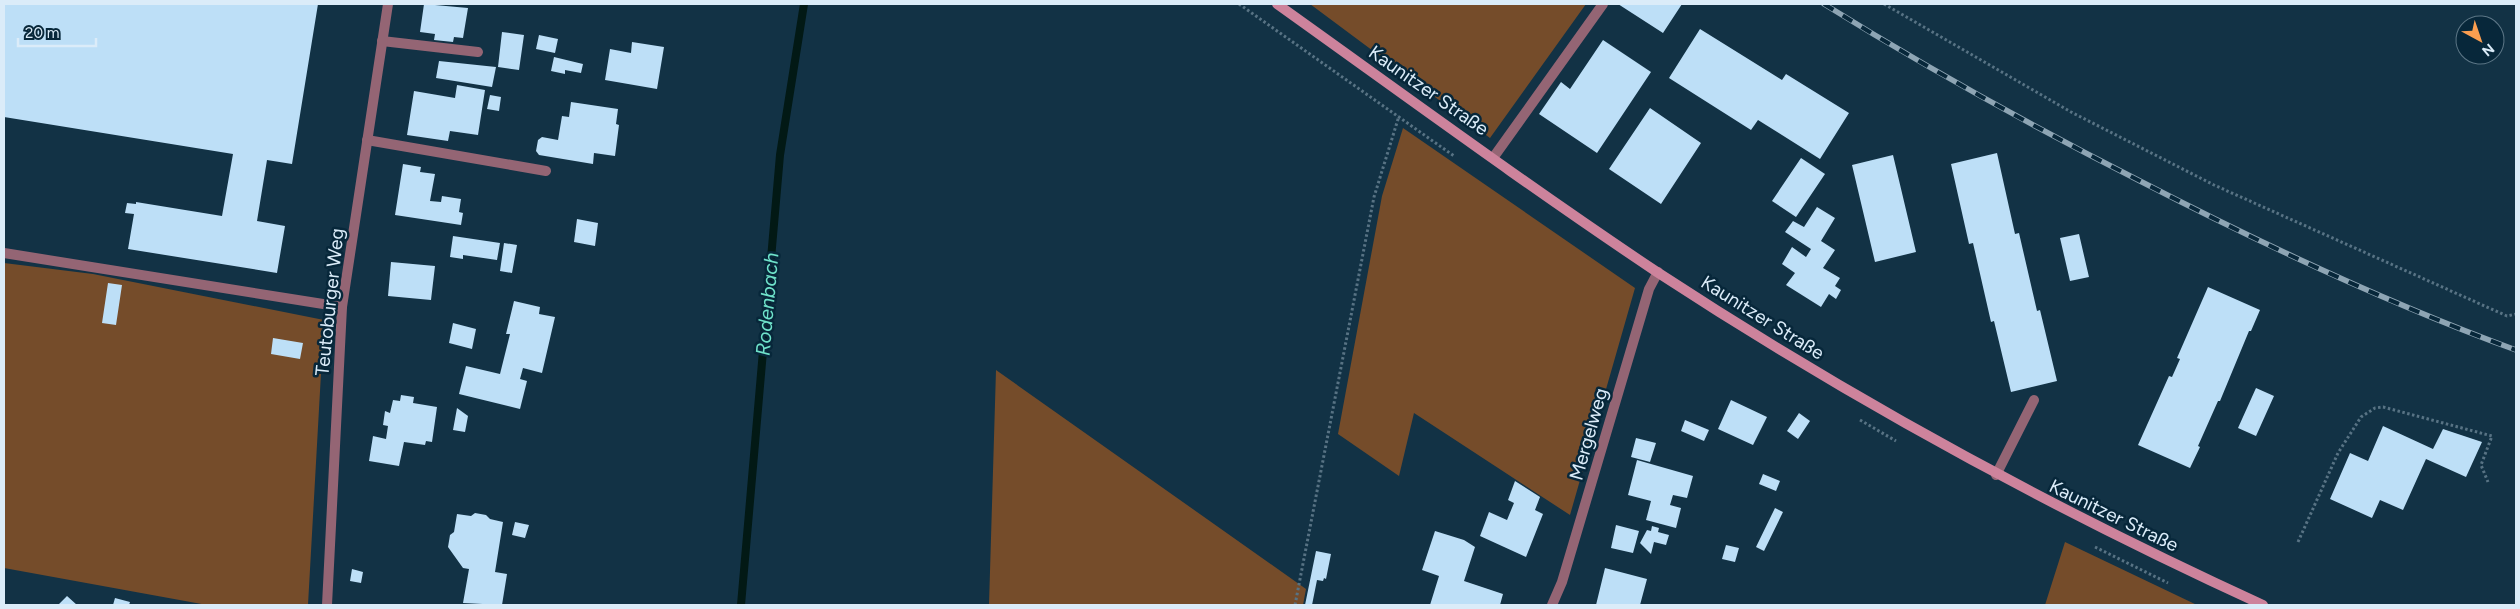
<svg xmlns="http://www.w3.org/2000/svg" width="2520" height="609" font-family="Figtree,sans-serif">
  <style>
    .green { fill: #754c2a }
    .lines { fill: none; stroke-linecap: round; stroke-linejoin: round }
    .stream { stroke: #021915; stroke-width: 8 }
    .building { fill: #bddff7 }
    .path { stroke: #587384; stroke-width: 3; stroke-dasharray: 2.5 2.5; stroke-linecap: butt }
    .lane { stroke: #946574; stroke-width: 10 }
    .street { stroke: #946574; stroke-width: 10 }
    .secondary { stroke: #cd839c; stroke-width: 10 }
    .rail-casing { stroke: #8ea5b4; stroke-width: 5.5 }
    .rail { stroke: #07273a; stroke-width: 4; stroke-dasharray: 11; stroke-linecap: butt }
    .labels { text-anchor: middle; stroke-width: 5; stroke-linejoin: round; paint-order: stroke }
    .street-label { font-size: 19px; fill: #dbecf9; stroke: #07273a }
    .water-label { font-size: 20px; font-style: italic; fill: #6fe2ca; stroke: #07273a }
  </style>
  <rect width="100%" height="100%" fill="#123245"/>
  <path class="green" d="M 1310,4 L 1586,4 L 1490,138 Z
    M 1403,128 L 1635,288 L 1570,515 L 1414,413 L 1399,476 L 1338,434 L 1382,196 Z
    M 4,263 L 93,274 L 324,320 L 308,605 L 207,605 L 4,568 Z
    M 996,370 L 1306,589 L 1303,605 L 989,605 Z
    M 2065,542 L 2197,605 L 2045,605 Z"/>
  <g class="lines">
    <path class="stream" d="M 741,605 L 780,155 L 804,4"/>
  </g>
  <path class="building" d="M 4,4 L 318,4 L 292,164 L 267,160 L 257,221 L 285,226 L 277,273 L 128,249 L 134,214 L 125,213 L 127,203 L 136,204 L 136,202 L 222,216 L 233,154 L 4,117 Z
    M 424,4 L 468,8 L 463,38 L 454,37 L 453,42 L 434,40 L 435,34 L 420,32 Z
    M 1618,4 L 1682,4 L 1663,33 Z
    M 1700,29 L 1782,80 L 1786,74 L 1849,113 L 1820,159 L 1758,120 L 1751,130 L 1669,78 Z
    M 502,32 L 524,35 L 519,70 L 498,67 Z
    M 539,35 L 558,39 L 555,53 L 536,49 Z
    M 1603,40 L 1651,72 L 1597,153 L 1539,114 L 1561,82 L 1570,89 Z
    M 632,42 L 664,47 L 657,89 L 605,80 L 610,49 L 631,53 Z
    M 554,57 L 583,64 L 581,73 L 565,70 L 565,74 L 551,71 Z
    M 439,61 L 496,67 L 492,87 L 436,78 Z
    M 457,85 L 485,90 L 478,135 L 450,131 L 448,141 L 407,135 L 414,91 L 455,98 Z
    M 490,95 L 501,97 L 499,111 L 487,109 Z
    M 571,102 L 618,109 L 616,124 L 619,125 L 615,156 L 594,153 L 593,164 L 539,155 L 536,151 L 538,140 L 542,137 L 558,140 L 562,116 L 569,117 Z
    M 1650,108 L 1701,143 L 1661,204 L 1609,169 Z
    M 1997,153 L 2015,234 L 2019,233 L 2037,311 L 2040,310 L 2057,381 L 2011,392 L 1994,321 L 1991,322 L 1973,243 L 1969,244 L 1951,164 Z
    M 1893,155 L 1916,252 L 1875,262 L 1852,165 Z
    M 1801,158 L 1825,174 L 1796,217 L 1772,201 Z
    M 403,164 L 421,167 L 420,172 L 435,174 L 430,201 L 441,202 L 442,196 L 461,199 L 459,212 L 463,213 L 461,225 L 395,215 Z
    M 1817,207 L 1835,218 L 1821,241 L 1835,250 L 1823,268 L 1840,278 L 1835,286 L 1841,290 L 1836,299 L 1829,294 L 1821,307 L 1786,285 L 1795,273 L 1782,264 L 1792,247 L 1806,257 L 1811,249 L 1785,232 L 1793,221 L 1804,227 Z
    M 577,219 L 598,223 L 595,246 L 574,242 Z
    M 2079,234 L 2089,277 L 2070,281 L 2060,238 Z
    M 453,236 L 500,243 L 497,260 L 463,255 L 463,259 L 450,257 Z
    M 504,243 L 517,245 L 512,273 L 500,271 Z
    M 391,262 L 435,266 L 431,300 L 388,296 Z
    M 108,283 L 122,285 L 116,325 L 102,323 Z
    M 2208,287 L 2260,310 L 2251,331 L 2249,331 L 2220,401 L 2218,401 L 2198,446 L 2200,447 L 2190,468 L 2138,445 L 2169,376 L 2172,377 L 2180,359 L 2177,358 Z
    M 514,301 L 540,307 L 539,314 L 555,317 L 542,373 L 523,368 L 520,379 L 527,381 L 520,409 L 459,394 L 466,366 L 500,374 L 510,334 L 506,334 Z
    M 453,323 L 476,329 L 472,349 L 449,343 Z
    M 273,338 L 303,343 L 300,359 L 271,354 Z
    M 2256,388 L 2274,396 L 2256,436 L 2238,428 Z
    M 401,395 L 414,397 L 413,403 L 437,407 L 432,442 L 426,441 L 425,445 L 404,442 L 399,466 L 369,461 L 373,436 L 386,439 L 388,426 L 383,425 L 385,411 L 390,413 L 393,400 L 400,401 Z
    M 1731,400 L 1767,417 L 1753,445 L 1718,429 Z
    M 457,408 L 468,416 L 465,432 L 453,430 Z
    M 1799,413 L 1810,421 L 1798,439 L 1787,431 Z
    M 1685,420 L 1709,430 L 1704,441 L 1681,431 Z
    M 2383,426 L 2433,449 L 2443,429 L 2482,442 L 2466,477 L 2426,459 L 2403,510 L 2380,500 L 2372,518 L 2330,499 L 2350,453 L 2368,461 Z
    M 1636,438 L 1656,443 L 1650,462 L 1631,457 Z
    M 1637,460 L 1693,476 L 1687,498 L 1673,495 L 1670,505 L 1681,508 L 1676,528 L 1646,520 L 1651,501 L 1628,495 Z
    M 1763,474 L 1780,481 L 1776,491 L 1759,484 Z
    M 1515,481 L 1540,497 L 1535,510 L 1543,514 L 1526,557 L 1480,536 L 1489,512 L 1507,520 L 1514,503 L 1508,500 Z
    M 1775,508 L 1783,512 L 1764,551 L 1756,547 Z
    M 475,513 L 486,515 L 490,519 L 503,522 L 495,572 L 507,574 L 502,605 L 463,603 L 469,569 L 463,568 L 448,547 L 450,535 L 454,532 L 457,514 L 471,516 Z
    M 515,522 L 529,525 L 525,538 L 512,535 Z
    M 1616,525 L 1639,531 L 1633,553 L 1611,548 Z
    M 1652,526 L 1659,528 L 1658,532 L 1669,535 L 1666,545 L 1654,542 L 1651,554 L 1640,543 L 1647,530 L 1651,531 Z
    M 1435,531 L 1464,540 L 1475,547 L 1464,581 L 1503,594 L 1500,605 L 1430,605 L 1439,576 L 1422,570 Z
    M 1726,545 L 1739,548 L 1735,562 L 1722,559 Z
    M 1316,551 L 1331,554 L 1326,579 L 1324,578 L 1323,581 L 1317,580 L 1312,605 L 1305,605 Z
    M 1605,568 L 1647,579 L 1640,605 L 1596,605 Z
    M 352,569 L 363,572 L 361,583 L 350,581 Z
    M 67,596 L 77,605 L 58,605 Z
    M 115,598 L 130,602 L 129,605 L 113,605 Z"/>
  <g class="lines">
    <path class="path" d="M 1239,4 L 1454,156
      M 1884,4 L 2071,112 L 2214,185 L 2507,316 L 2516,314
      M 1860,420 L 1896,441
      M 2298,542 L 2338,453 L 2361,417 L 2375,408 L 2383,407 L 2492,436 L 2481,465 L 2488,482
      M 2095,547 L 2168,583
      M 1295,605 L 1374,197 L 1399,116"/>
    <path class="lane" d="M 382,41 L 478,52
      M 367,140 L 546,171
      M 1493,158 L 1603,4
      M 4,253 L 342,307
      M 1996,475 L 2034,400"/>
    <path class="street" d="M 327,605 L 342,307 L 388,4
      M 1552,605 L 1562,582 L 1649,289 L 1658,272"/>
    <path class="secondary" d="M 1277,4 C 1403,94 1528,186 1657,272 C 1851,399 2053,509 2263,605"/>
    <g class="rail-casing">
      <path id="rail" d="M 1824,4 C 1927,68 2032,126 2140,181 C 2262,244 2387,303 2516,350"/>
    </g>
    <use href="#rail" class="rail"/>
  </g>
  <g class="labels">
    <g class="street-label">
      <text transform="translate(1429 90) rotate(35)" y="7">Kaunitzer Straße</text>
      <text transform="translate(329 302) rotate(-84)" y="7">Teutoburger Weg</text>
      <text transform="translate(1763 317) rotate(32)" y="7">Kaunitzer Straße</text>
      <text transform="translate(1588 434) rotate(-74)" y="7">Mergelweg</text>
      <text transform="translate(2114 515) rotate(26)" y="7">Kaunitzer Straße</text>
    </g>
    <g class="water-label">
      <text transform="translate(767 304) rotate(-85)" y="7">Rodenbach</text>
    </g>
  </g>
  <rect width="2520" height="609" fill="none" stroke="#dbecf9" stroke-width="10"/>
  <g transform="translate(2480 40) rotate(140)"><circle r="24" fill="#07273a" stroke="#5c7686"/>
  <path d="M0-4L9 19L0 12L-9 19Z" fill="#fb9e50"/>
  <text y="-8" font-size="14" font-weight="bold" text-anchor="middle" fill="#dbecf9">N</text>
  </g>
  <path d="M18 38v8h78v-8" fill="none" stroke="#dbecf9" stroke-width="2.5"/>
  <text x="25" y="38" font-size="15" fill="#dbecf9" stroke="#07273a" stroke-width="4" paint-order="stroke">20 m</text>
</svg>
